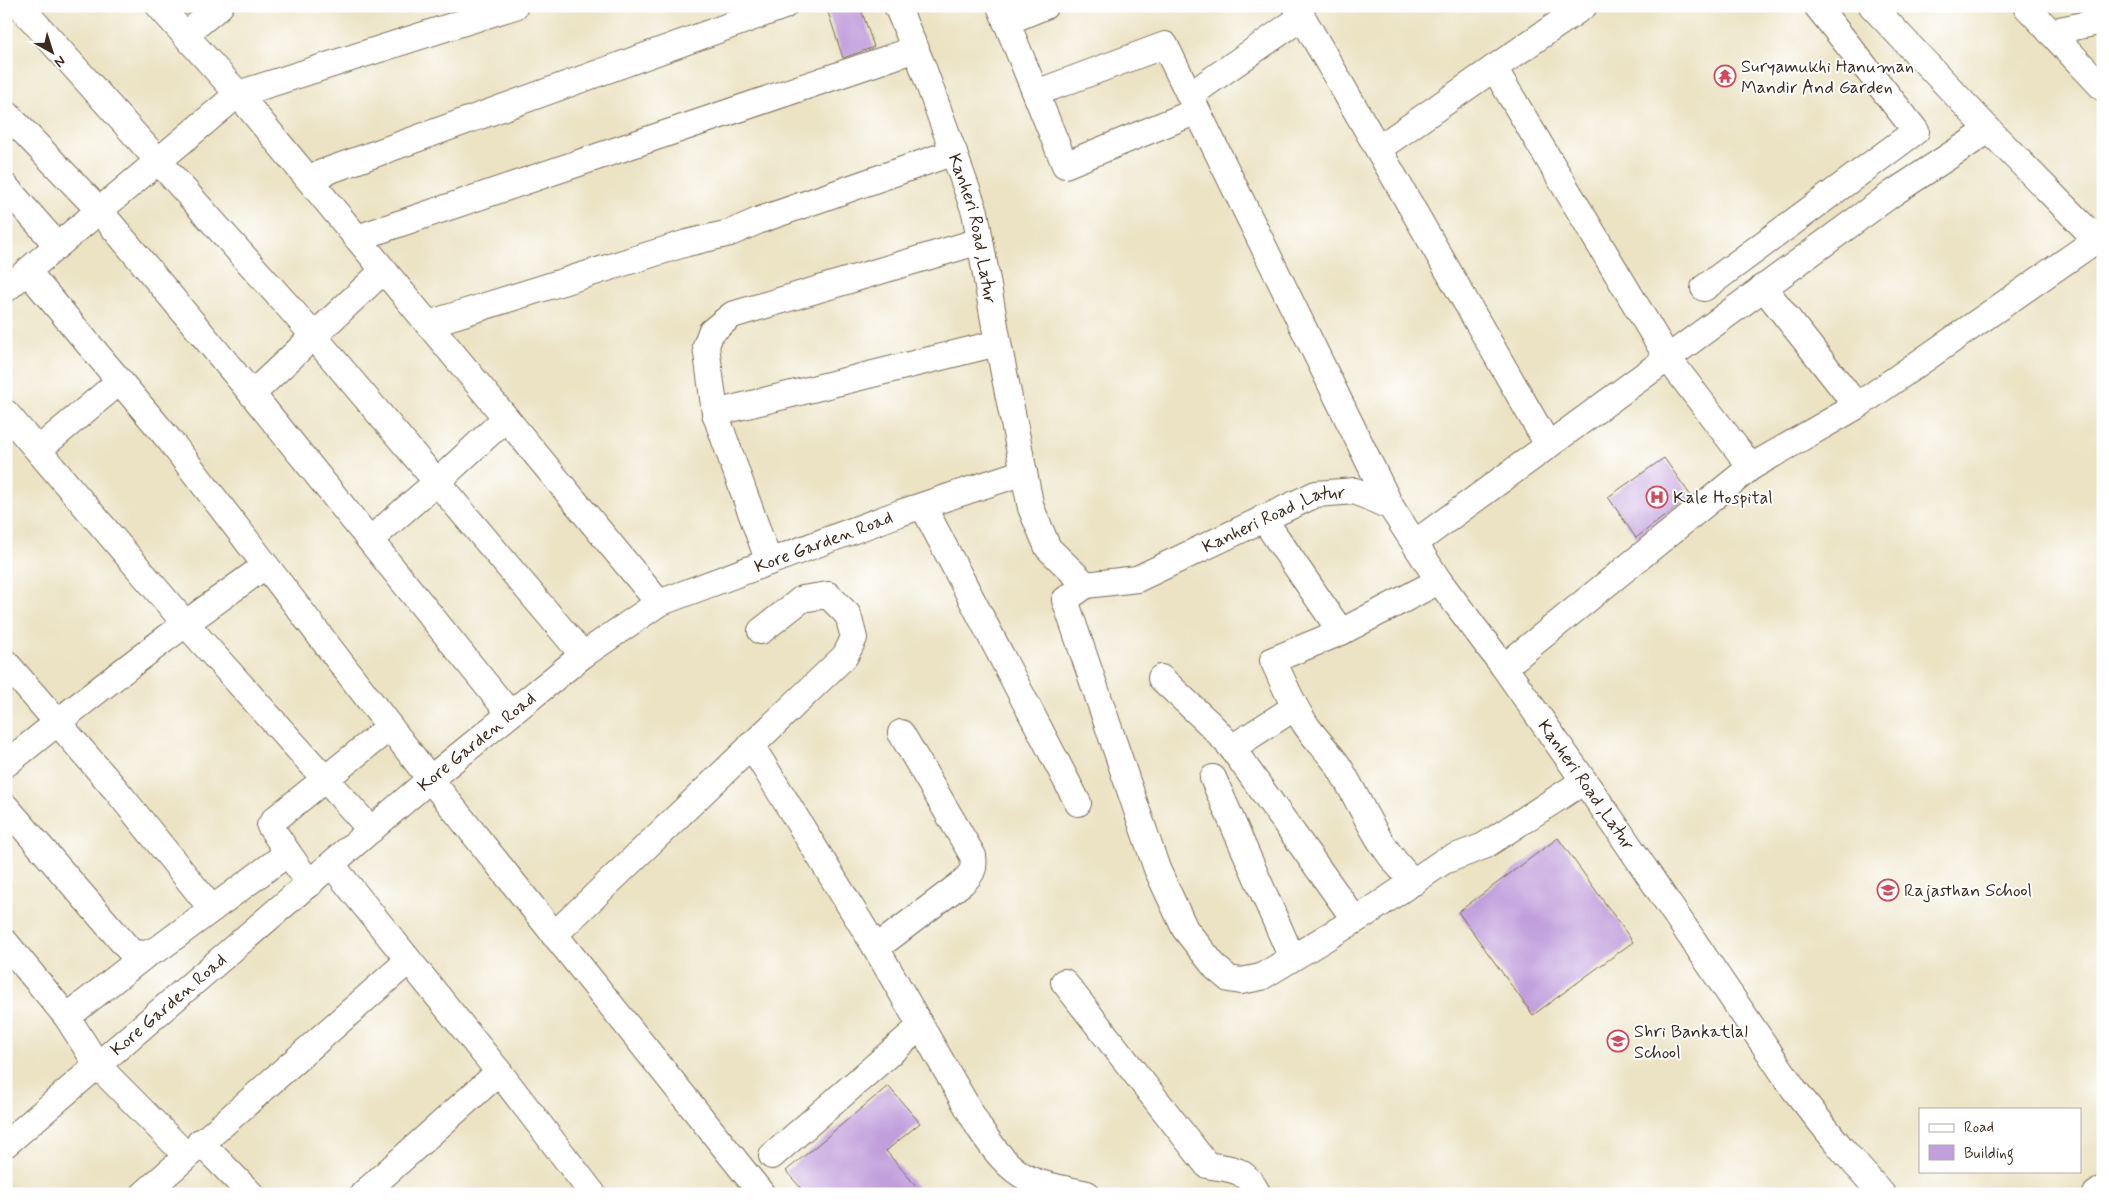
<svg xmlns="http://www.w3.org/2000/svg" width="2109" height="1200" font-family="Mynerve,sans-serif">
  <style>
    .building { fill: #c19fdc }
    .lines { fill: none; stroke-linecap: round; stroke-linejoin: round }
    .minor-casing { stroke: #796b58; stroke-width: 28 }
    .minor { stroke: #fff; stroke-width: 26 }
    .labels { text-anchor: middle; stroke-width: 4; stroke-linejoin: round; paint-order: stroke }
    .poi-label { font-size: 18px; fill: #3b2a1e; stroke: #fff; text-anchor: start }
    .street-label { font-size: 18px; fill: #3b2a1e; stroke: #fff }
  </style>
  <rect width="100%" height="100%" fill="#fff"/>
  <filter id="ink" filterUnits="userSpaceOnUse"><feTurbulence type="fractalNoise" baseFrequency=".02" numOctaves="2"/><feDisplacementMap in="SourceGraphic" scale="10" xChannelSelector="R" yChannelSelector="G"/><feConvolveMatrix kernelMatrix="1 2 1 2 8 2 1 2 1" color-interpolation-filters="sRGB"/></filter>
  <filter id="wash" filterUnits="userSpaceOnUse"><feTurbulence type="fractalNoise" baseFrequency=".0096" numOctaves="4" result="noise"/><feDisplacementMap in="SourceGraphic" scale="20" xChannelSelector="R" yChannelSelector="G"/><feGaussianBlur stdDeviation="1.12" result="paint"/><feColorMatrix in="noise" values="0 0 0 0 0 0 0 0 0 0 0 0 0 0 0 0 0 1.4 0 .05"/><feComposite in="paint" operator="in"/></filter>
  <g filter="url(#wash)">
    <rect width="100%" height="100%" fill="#ece3c4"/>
    <g id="blocks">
      <path class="building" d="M 826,6 L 860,6 L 874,47 L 843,58 Z
        M 1664,458 L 1691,496 L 1636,538 L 1608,497 Z
        M 1558,838 L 1633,942 L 1533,1015 L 1458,912 Z
        M 888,1086 L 920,1123 L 886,1151 L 923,1194 L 806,1194 L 786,1171 Z"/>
    </g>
  </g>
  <g filter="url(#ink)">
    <use href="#blocks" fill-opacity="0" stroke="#796b58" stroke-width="1"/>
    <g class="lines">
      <g class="minor-casing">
        <g id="minor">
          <path d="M 20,6 L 295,314 L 583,655"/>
          <path d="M 159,6 L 238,94 L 659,603"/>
          <path id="s1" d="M 897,6 L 922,65 L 975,212 L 998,343 L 1031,508 L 1048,548 L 1086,585 L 1137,579 L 1316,494 L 1355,491 L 1391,507 L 1439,581 L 1504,667 L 1615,825 L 1794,1089 L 1842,1149 L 1882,1194"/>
          <path d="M 1000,6 L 1065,165 L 1197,111"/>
          <path d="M 1296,6 L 1548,445"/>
          <path d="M 1872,6 L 1989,130 L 2086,229 L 2103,239"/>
          <path d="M 2026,6 L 2103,88"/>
          <path d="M 1006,22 L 1045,6"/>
          <path d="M 2050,32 L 2103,21"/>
          <path d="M 185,35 L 220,6"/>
          <path d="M 1036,93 L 1165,45 L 1391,507"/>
          <path d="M 1190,95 L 1302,17"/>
          <path d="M 6,113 L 99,210 L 252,394 L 510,714"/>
          <path d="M 1378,149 L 1494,68"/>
          <path d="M 308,178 L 784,6"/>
          <path d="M 6,187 L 57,245"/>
          <path d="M 357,238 L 916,49"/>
          <path d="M 28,272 L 171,442 L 430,779 L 762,1194"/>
          <path d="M 1763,287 L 1857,406"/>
          <path d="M 1704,288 L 1916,131 L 1817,6"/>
          <path d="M 6,289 L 238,94 L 515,6"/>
          <path d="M 428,324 L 687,243 L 730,233 L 760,220 L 954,152"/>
          <path d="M 252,394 L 384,270"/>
          <path d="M 6,413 L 185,623 L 371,830"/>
          <path d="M 715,413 L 998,343"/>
          <path d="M 38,450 L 120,381"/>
          <path d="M 1751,467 L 1857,406 L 2099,238"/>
          <path d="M 923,506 L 1078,803"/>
          <path d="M 1263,518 L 1341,632 L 1439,581"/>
          <path d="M 370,540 L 438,481 L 506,418"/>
          <path d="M 1415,543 L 1893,193 L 1989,130"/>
          <path d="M 769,562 L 715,413 L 706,346 L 711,332 L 732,315 L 980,241"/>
          <path d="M 1086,585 L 1065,600 L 1157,869 L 1185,929 L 1216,968 L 1229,979 L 1241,981 L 1261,977 L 1367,913 L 1444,861 L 1484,846 L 1584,781"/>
          <path d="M 1341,632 L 1273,660 C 1284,684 1293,707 1308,728 C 1318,742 1330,753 1339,767 C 1365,810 1376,846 1414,882"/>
          <path d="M 6,663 L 117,791 L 212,909 L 288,853 L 310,884"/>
          <path d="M 1504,667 L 1751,467 L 1667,357 L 1494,68 L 1584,6"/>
          <path d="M 1161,678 L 1211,725 L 1232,748 L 1355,920"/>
          <path d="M 751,745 L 876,948 L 980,1129 C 993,1148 1008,1169 1029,1179 C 1046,1187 1069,1189 1087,1194"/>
          <path d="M 1232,748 L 1295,707"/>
          <path d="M 6,764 C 90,695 176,629 265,566"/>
          <path d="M 1213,778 L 1292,958"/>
          <path d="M 6,807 L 132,953 L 147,954 L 161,947 L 212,909"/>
          <path d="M 288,853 L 270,826 L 274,820 L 390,727"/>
          <path d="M 332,865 L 499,1072 L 593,1194"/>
          <path d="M 554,935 L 845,656 L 854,638 L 848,615 L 828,595 L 802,599 L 761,631"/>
          <path d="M 6,943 L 67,1017 L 98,1066 L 186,1155"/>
          <path d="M 876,948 L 962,883 C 972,874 975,869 973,856 L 901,733"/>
          <path d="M 1064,982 L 1207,1165 C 1234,1170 1244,1167 1258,1194"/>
          <path d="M 67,1017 L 147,954"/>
          <path d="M 200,1142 L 251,1194"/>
          <path id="s2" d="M 6,1144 L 430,779 L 583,655 L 659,603 L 900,513 L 1024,472"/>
          <path d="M 772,1156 L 921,1026"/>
          <path d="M 144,1194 L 408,961"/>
          <path d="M 363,1194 L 499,1072"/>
          <path d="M 2096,1194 L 2103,1189"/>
        </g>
      </g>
      <use href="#minor" class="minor"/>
    </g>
  </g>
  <defs>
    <g id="temple-ring" transform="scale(1.125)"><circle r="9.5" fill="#fff" stroke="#d1495b" stroke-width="1.5"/><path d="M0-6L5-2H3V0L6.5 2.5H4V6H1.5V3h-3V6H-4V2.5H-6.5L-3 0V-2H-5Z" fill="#d1495b"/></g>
    <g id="hospital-ring" transform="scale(1.125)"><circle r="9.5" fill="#fff" stroke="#d1495b" stroke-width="1.5"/><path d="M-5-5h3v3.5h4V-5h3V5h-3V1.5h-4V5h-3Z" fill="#d1495b"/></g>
    <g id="school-ring" transform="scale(1.125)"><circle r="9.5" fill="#fff" stroke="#d1495b" stroke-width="1.5"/><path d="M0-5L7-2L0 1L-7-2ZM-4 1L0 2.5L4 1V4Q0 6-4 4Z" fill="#d1495b"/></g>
  </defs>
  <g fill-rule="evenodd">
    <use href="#temple-ring" x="1725" y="76"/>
    <use href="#hospital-ring" x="1657" y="497"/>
    <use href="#school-ring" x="1888" y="890"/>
    <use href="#school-ring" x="1618" y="1041"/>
  </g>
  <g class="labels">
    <g class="poi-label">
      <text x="1741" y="72">Suryamukhi Hanuman<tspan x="1741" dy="21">Mandir And Garden</tspan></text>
      <text x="1673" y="503">Kale Hospital</text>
      <text x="1904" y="896">Rajasthan School</text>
      <text x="1634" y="1037">Shri Bankatlal<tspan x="1634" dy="21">School</tspan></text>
    </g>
    <g class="street-label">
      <text dy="6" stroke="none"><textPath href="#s1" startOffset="236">Kanheri Road ,Latur</textPath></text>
      <text dy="6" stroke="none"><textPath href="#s1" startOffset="820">Kanheri Road ,Latur</textPath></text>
      <text dy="6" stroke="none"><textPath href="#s2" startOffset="1024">Kore Garden Road</textPath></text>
      <text dy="6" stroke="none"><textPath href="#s2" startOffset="619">Kore Garden Road</textPath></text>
      <text dy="6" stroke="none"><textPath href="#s1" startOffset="1286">Kanheri Road ,Latur</textPath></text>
      <text dy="6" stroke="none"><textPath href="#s2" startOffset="214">Kore Garden Road</textPath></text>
    </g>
  </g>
  <rect width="2109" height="1200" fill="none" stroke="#fff" stroke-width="25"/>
  <rect x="1919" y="1108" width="162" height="65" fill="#ffffff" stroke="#b1aaa5"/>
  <rect x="1929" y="1124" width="25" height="8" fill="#ffffff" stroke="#b1aaa5"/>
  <text x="1964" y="1132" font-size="15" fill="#3b2a1e">Road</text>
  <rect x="1929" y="1145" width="25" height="15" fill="#c19fdc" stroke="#b1aaa5"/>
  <text x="1964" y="1158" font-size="15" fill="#3b2a1e">Building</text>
  <g transform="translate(52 52) rotate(141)" stroke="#ffffff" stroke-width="4" paint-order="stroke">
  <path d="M0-4L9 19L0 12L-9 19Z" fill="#3b2a1e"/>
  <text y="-8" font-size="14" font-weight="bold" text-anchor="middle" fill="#3b2a1e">N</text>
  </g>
</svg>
